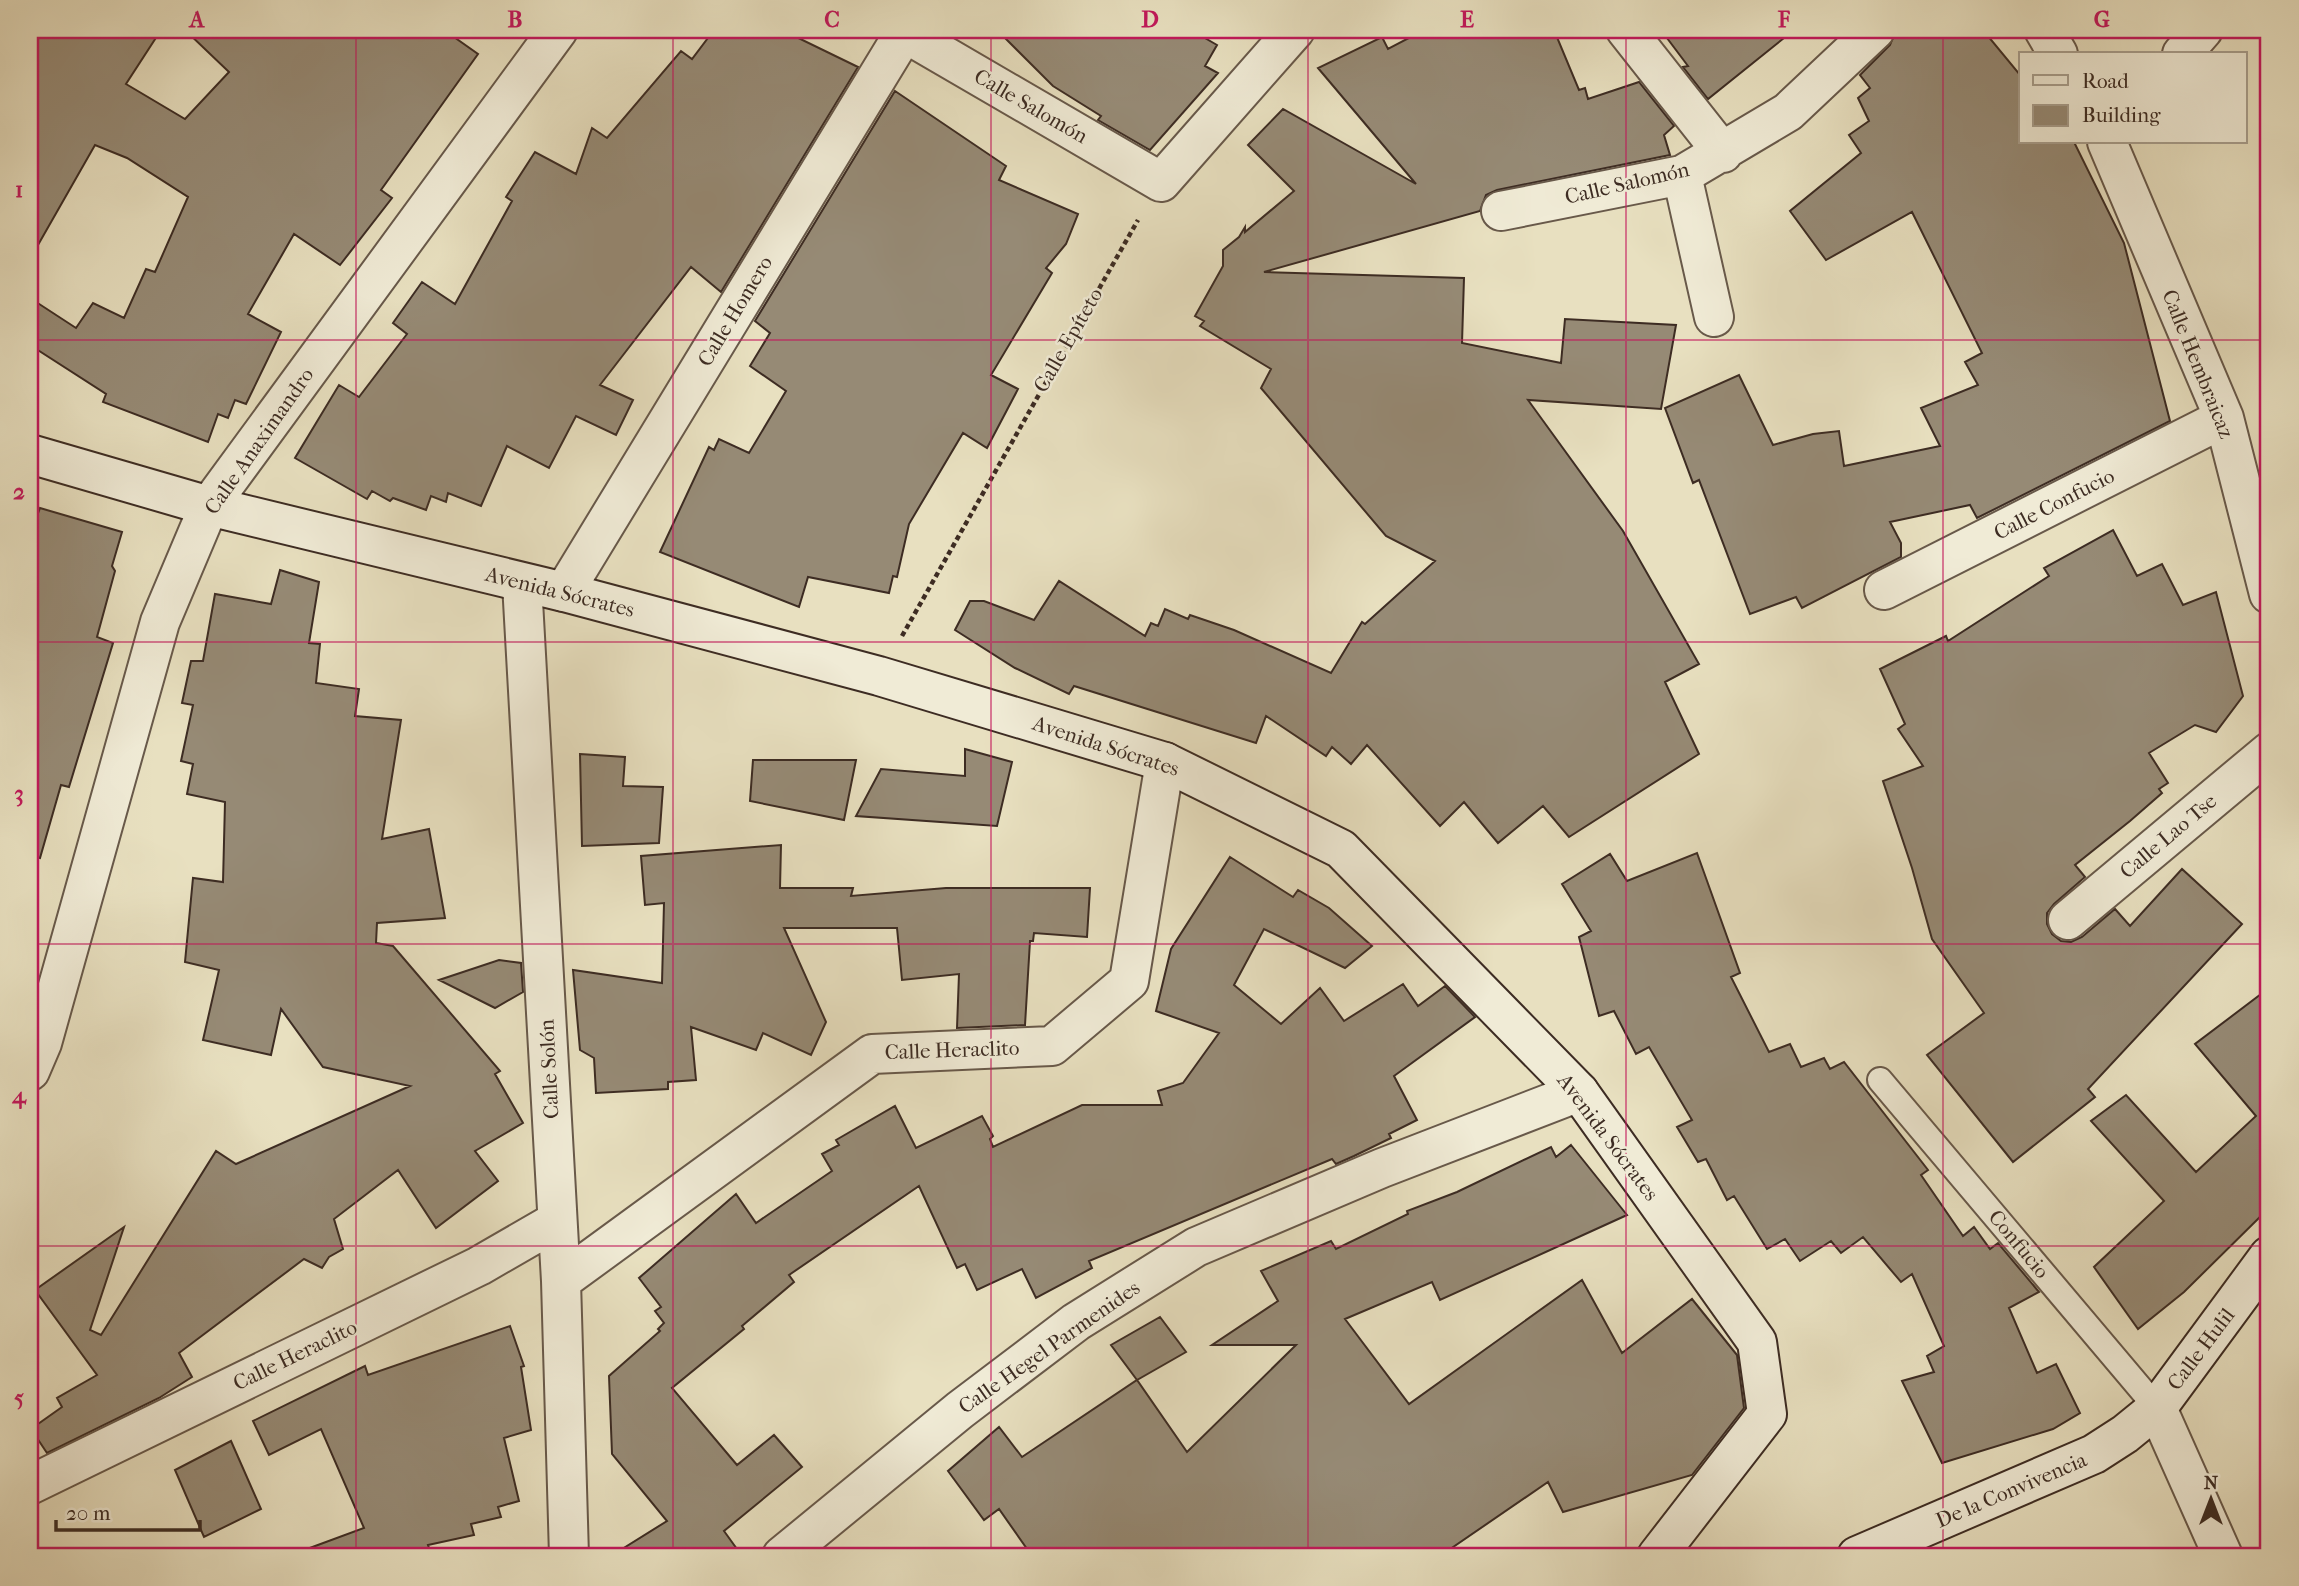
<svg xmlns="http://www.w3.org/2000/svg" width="2299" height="1586" font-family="'IM FELL French Canon',serif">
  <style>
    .building { fill: #968a75; stroke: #3d2c23; stroke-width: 2 }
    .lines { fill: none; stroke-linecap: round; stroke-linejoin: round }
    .lane-casing { stroke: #68594a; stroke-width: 28 }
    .street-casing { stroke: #68594a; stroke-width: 42 }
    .secondary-casing { stroke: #3d2c23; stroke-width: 42 }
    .path { stroke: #3d2c23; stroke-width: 4.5; stroke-dasharray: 5 3.5; stroke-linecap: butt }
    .lane { stroke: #f0ebd6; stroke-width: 24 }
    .street { stroke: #f0ebd6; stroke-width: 38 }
    .secondary { stroke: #f0ebd6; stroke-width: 38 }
    .grid { fill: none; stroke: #c2185b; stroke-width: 2; stroke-opacity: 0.55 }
    .labels { text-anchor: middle; stroke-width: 5; stroke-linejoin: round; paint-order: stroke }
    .street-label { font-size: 21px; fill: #3d2c23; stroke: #f0ebd6 }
    .neatline { fill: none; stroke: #c2185b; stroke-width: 2.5 }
    .grid-label { font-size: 23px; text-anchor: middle; font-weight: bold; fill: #c2185b }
  </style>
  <rect width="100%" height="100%" fill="#e8e0c0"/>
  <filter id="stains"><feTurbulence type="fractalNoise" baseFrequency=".00286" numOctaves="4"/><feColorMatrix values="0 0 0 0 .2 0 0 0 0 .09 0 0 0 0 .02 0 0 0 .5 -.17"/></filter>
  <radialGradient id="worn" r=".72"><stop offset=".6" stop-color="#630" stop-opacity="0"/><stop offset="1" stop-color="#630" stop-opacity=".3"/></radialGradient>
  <path class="building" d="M 30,30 L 161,30 L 126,84 L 185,119 L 229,72 L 185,30 L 444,30 L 478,54 L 381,190 L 392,198 L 340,265 L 294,234 L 248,314 L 281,332 L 246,404 L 235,400 L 228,418 L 218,414 L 208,442 L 103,402 L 106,394 L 30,345 L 30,298 L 76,328 L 93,303 L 124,318 L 146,269 L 155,272 L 188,197 L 127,158 L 95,145 L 30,259 Z
    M 714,30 L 782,30 L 858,67 L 721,292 L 691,267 L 600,385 L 633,400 L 616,435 L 576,416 L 549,468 L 507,446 L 481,506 L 448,493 L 446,502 L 431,496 L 426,510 L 393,498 L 390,501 L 372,491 L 367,499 L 295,458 L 339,385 L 359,397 L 407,334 L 393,323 L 422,282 L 455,304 L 512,201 L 506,197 L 535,152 L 576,174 L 592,128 L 607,138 L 681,51 L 692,59 Z
    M 997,30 L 1191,30 L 1217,45 L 1205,66 L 1218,73 L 1150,150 L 1098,120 L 1101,116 L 1053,86 Z
    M 1424,30 L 1554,30 L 1579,90 L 1585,88 L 1588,99 L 1639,82 L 1674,126 L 1664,135 L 1670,155 L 1497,190 L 1486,195 L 1480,211 L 1264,272 L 1464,278 L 1462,343 L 1561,363 L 1565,319 L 1676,325 L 1661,409 L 1528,400 L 1623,531 L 1699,664 L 1665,682 L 1699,754 L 1569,837 L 1543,806 L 1498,843 L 1464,802 L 1440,826 L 1367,745 L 1351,764 L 1332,747 L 1326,756 L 1266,716 L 1256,743 L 1074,686 L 1069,694 L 1015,668 L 955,630 L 970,601 L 984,601 L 1034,620 L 1059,581 L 1145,636 L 1151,623 L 1158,626 L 1165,609 L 1188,619 L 1190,615 L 1234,630 L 1331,673 L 1362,622 L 1365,624 L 1435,561 L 1386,536 L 1261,388 L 1271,369 L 1200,326 L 1204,321 L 1195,316 L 1223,266 L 1223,250 L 1239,237 L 1245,227 L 1245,232 L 1294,191 L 1248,145 L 1283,109 L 1416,184 L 1318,68 L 1382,37 L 1388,49 Z
    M 1661,30 L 1794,30 L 1708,99 L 1683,67 L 1688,66 Z
    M 1896,30 L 1983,30 L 2021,76 L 2021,142 L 2074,142 L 2124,243 L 2170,421 L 1977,518 L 1970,505 L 1890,522 L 1901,543 L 1901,557 L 1802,608 L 1796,597 L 1750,614 L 1699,480 L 1693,483 L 1665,408 L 1739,375 L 1773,445 L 1813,434 L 1839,431 L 1844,466 L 1940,446 L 1921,408 L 1978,385 L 1965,362 L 1982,353 L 1912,212 L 1826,260 L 1790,211 L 1861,153 L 1849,135 L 1869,121 L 1858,98 L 1870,88 L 1860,75 L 1890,45 Z
    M 895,91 L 1006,166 L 999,180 L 1078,214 L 1066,244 L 1046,268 L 1052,273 L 991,375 L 1018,389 L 987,448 L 963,433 L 909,524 L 897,577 L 893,576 L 889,593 L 808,577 L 799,607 L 660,552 L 709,447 L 714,450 L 719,439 L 749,453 L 786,391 L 750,366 L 770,333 L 755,321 Z
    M 40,508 L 122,532 L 112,566 L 115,571 L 97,637 L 113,643 L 69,787 L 61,785 L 40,858 L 30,856 L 30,535 Z
    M 2113,530 L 2137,576 L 2162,564 L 2183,605 L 2216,592 L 2243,696 L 2216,732 L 2195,725 L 2149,753 L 2168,783 L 2159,789 L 2162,793 L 2130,821 L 2075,865 L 2085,877 L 2054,904 L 2047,913 L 2047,924 L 2052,934 L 2061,941 L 2071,942 L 2082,937 L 2115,909 L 2130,926 L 2182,869 L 2242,924 L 2088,1089 L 2095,1097 L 2013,1162 L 1927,1055 L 1984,1013 L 1932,939 L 1912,868 L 1883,781 L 1923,766 L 1898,729 L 1905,724 L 1880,669 L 1946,636 L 1948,641 L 2049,576 L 2044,568 Z
    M 280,570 L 319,582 L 309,643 L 320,644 L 316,683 L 359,689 L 355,716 L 401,720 L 382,839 L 429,829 L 445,918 L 377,923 L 376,943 L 393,946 L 500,1071 L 495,1074 L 523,1123 L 475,1151 L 498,1181 L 436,1228 L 398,1170 L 334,1219 L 343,1249 L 329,1257 L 322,1268 L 304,1259 L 179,1353 L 192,1377 L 159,1398 L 47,1453 L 31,1429 L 62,1407 L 57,1398 L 97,1375 L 35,1290 L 124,1227 L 90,1330 L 101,1335 L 216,1151 L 236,1164 L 410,1086 L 323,1067 L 281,1009 L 271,1055 L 203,1040 L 219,970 L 185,962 L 193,878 L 223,882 L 225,802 L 187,794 L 193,764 L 181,761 L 193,705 L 182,703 L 191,661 L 203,661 L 215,594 L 271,604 Z
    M 965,749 L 1012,762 L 997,826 L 856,816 L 881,769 L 965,776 Z
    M 580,754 L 625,757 L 623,786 L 663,787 L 659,843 L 582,846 Z
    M 753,760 L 856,760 L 844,820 L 750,801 Z
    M 781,845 L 780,888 L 853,888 L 851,896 L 946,888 L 1090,888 L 1087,937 L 1034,933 L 1033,941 L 1030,941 L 1025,1025 L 957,1028 L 959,974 L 902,980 L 897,928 L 784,928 L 826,1022 L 811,1055 L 763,1033 L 756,1050 L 691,1027 L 696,1080 L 668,1082 L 668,1089 L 596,1093 L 594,1058 L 580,1050 L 573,970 L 662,983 L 664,903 L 645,905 L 641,856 Z
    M 1697,853 L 1740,973 L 1731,977 L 1769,1052 L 1790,1044 L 1801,1067 L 1824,1058 L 1830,1069 L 1844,1062 L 1928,1170 L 1921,1175 L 1963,1236 L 1974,1227 L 1990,1249 L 1998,1243 L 2039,1292 L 2009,1308 L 2037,1373 L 2056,1364 L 2080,1413 L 2053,1429 L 1942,1463 L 1902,1381 L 1934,1372 L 1927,1356 L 1944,1346 L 1912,1274 L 1901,1282 L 1863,1237 L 1841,1253 L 1831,1241 L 1800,1261 L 1785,1239 L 1767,1249 L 1734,1196 L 1727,1200 L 1706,1159 L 1698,1162 L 1677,1127 L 1692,1120 L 1649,1047 L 1636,1054 L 1614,1011 L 1599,1016 L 1579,937 L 1591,931 L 1562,884 L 1610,854 L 1627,881 Z
    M 1230,857 L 1293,897 L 1298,890 L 1329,908 L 1372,946 L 1345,968 L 1264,929 L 1234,985 L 1281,1024 L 1320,988 L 1344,1021 L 1403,984 L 1418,1006 L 1445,986 L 1475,1017 L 1394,1076 L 1417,1120 L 1389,1134 L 1391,1138 L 1354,1156 L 1336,1164 L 1332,1159 L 1089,1261 L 1092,1268 L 1036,1298 L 1022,1269 L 977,1290 L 965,1264 L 957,1268 L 919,1186 L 789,1275 L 794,1282 L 742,1326 L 744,1329 L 672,1388 L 737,1465 L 774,1435 L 802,1467 L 724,1531 L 742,1556 L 611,1556 L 667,1521 L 612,1454 L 609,1376 L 660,1331 L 658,1329 L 664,1323 L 655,1311 L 661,1307 L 639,1278 L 736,1194 L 756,1223 L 832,1171 L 822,1154 L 839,1145 L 836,1140 L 895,1106 L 916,1148 L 982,1116 L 993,1136 L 990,1139 L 993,1147 L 1082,1105 L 1162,1105 L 1158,1091 L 1183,1083 L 1219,1033 L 1156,1011 L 1171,949 Z
    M 499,960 L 521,963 L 523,992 L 495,1008 L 439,980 Z
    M 2269,988 L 2269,1208 L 2184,1292 L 2138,1329 L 2094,1267 L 2164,1201 L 2091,1121 L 2126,1095 L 2196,1172 L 2256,1116 L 2195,1044 Z
    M 1571,1145 L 1627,1215 L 1440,1300 L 1432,1282 L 1345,1319 L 1409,1404 L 1582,1280 L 1622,1353 L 1692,1299 L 1737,1355 L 1744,1408 L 1692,1475 L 1563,1512 L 1548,1482 L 1440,1556 L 1032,1556 L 999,1509 L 984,1520 L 948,1471 L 999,1427 L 1022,1457 L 1137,1380 L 1187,1452 L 1296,1345 L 1212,1345 L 1278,1301 L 1261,1271 L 1331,1241 L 1336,1249 L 1408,1214 L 1407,1211 L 1457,1192 L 1551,1147 L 1556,1157 Z
    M 1160,1317 L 1186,1352 L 1137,1380 L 1111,1345 Z
    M 510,1326 L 524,1366 L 521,1367 L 531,1430 L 504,1438 L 519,1501 L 498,1507 L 501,1517 L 471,1524 L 474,1535 L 428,1545 L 432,1556 L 300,1556 L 299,1552 L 364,1528 L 321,1429 L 269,1455 L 253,1421 L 365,1366 L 368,1375 Z
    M 231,1441 L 261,1509 L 204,1537 L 175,1470 Z"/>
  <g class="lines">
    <g class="lane-casing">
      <path id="lane" d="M 1880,1080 L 2157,1408"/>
    </g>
    <g class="street-casing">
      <path id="street" d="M 900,30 L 1161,182 L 1295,30
        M 1626,30 L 1723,153
        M 2044,30 L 2058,54
        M 2182,54 L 2203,30
        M 2107,142 L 2224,418 L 2269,594
        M 1682,175 L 1714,317
        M 1501,211 L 1682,175 L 1788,112 L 1875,30
        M 522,583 L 561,1281 L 569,1556
        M 1884,590 L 2224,418
        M 564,592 L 906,30
        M 2068,920 L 2269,752
        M 30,1071 L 42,1043 L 160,622 L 209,506 L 558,30
        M 561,1281 L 872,1054 L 1052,1046 L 1129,981 L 1165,762
        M 2157,1408 L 2223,1556
        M 30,1485 L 479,1266 L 557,1221
        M 782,1556 L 960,1410 L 1076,1322 L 1196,1247 L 1382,1168 L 1579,1092"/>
    </g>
    <g class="secondary-casing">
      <path id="secondary" d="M 30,454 L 209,506 L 564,592 L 879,676 L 1165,762 L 1341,849 L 1579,1092 L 1757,1342 L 1767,1414 L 1657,1556
        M 1857,1556 L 2094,1454 L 2125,1434 L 2157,1408 L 2269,1256"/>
    </g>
    <path class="path" d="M 902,636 L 1138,220"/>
    <use href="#lane" class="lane"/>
    <use href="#street" class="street"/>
    <use href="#secondary" class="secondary"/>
  </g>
  <path class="grid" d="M 356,30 L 356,1556M 673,30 L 673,1556M 991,30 L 991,1556M 1308,30 L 1308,1556M 1626,30 L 1626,1556M 1943,30 L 1943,1556M 30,340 L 2269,340M 30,642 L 2269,642M 30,944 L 2269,944M 30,1246 L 2269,1246"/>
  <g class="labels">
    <g class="street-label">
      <text transform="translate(1031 106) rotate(30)" y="7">Calle Salomón</text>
      <text transform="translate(1627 183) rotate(-13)" y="7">Calle Salomón</text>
      <text transform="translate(735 311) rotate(-59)" y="7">Calle Homero</text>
      <text transform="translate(1068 340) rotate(-60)" y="7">Calle Epíteto</text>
      <text transform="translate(2198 364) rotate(68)" y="7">Calle Hembraicaz</text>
      <text transform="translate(259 441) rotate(-55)" y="7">Calle Anaximandro</text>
      <text transform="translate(2054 504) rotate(-27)" y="7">Calle Confucio</text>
      <text transform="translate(560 592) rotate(14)" y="7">Avenida Sócrates</text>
      <text transform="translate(1106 746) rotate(18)" y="7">Avenida Sócrates</text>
      <text transform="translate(2168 836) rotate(-40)" y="7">Calle Lao Tse</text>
      <text transform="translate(952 1050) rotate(-2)" y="7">Calle Heraclito</text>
      <text transform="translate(549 1069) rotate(-93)" y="7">Calle Solón</text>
      <text transform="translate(1608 1137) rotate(53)" y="7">Avenida Sócrates</text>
      <text transform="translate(2019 1244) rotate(50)" y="7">Confucio</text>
      <text transform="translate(1049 1347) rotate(-35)" y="7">Calle Hegel Parmenides</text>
      <text transform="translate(2201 1349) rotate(-53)" y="7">Calle Hulil</text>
      <text transform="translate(295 1355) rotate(-26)" y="7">Calle Heraclito</text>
      <text transform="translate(2011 1490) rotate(-23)" y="7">De la Convivencia</text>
    </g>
  </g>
  <rect width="2299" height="1586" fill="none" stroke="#e8e0c0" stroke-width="77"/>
  <rect x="2019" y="52" width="228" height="91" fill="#f0ebd6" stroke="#a89f8e" stroke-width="2"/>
  <rect x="2033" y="75" width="35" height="10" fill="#f0ebd6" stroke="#a89f8e" stroke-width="2"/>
  <text x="2082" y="88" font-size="21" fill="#3d2c23">Road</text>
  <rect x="2033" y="105" width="35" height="21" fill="#968a75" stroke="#a89f8e" stroke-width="2"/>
  <text x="2082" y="122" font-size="21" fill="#3d2c23">Building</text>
  <g transform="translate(2211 1499)" stroke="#f0ebd6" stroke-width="5" paint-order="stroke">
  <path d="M0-5L12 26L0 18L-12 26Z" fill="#3d2c23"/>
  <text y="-10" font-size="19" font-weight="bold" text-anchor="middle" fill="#3d2c23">N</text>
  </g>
  <path d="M56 1520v10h144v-10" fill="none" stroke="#3d2c23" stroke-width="3.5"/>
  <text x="66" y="1520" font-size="21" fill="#3d2c23" stroke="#f0ebd6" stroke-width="5" paint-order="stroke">20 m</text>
  <rect x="38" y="38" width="2222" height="1510" class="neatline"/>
  <g class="grid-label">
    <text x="197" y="27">A</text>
    <text x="515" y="27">B</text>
    <text x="832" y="27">C</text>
    <text x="1150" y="27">D</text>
    <text x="1467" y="27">E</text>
    <text x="1784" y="27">F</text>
    <text x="2102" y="27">G</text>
    <text x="19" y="197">1</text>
    <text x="19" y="499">2</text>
    <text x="19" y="801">3</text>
    <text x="19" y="1103">4</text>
    <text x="19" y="1405">5</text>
  </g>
  <rect width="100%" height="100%" filter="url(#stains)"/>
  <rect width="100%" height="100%" fill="url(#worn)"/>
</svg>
